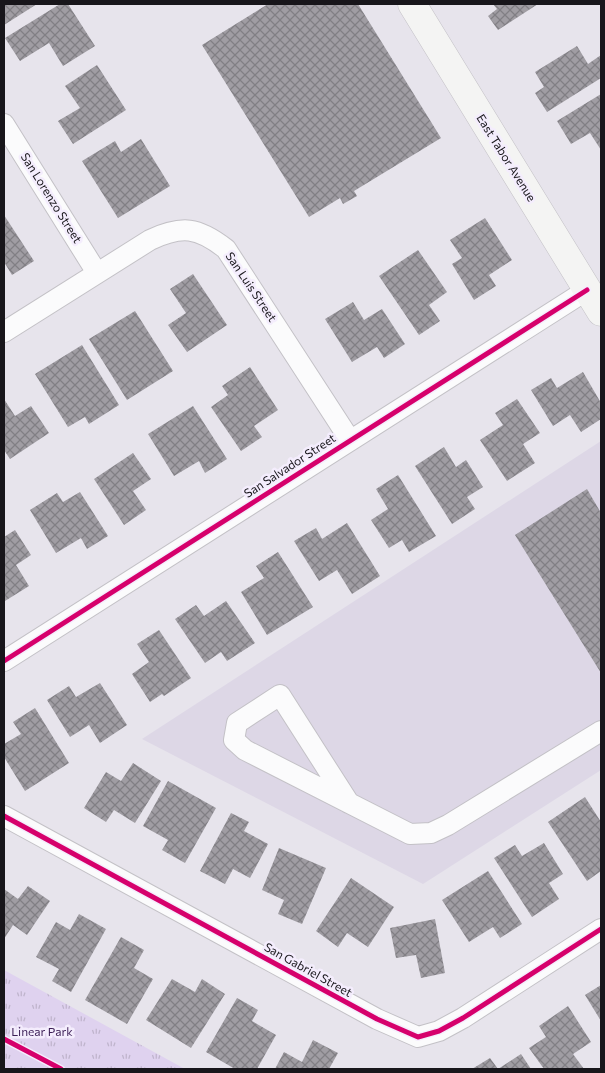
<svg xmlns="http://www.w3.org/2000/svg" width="605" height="1073" font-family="Commissioner,sans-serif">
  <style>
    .built { fill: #ddd7e6 }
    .grass { fill: url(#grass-tufts) }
    .building { fill: url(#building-cross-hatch) }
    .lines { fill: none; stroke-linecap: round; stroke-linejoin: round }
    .minor-casing { stroke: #c3c1c6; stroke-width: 22 }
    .secondary-casing { stroke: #c3c1c6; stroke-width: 29 }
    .minor { stroke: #fbfbfc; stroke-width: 20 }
    .secondary { stroke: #f4f4f3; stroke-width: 28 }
    .cycleway-casing { stroke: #f4edfd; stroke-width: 8 }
    .cycleway { stroke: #d6006c; stroke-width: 5 }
    .labels { text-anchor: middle; stroke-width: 5; stroke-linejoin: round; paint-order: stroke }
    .street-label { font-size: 12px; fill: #18161b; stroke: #f4edfd }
    .park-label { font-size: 12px; fill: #3c1e56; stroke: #f4edfd }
  </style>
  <defs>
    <pattern id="grass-tufts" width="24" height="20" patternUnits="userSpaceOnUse" patternTransform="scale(1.25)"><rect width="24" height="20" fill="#dfd2ef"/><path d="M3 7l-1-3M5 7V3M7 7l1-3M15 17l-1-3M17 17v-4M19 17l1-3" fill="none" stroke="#bfb4cc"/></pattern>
    <pattern id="building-cross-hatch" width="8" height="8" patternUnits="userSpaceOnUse" patternTransform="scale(1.25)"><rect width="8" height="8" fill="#a09da3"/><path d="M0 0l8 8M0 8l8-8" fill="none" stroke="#817f84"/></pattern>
  </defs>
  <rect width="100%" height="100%" fill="#e7e4ec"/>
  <path class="built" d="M 601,441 L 601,770 L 423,884 L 142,739 Z"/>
  <path class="grass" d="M 4,970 L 185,1069 L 4,1069 Z"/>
  <path class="building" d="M 4,4 L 37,4 L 4,25 Z
    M 60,4 L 68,4 L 95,46 L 63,66 L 49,43 L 20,61 L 5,38 Z
    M 268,4 L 358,4 L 441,138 L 354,191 L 357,196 L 343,204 L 340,198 L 309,217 L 202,45 Z
    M 493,4 L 538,4 L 498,30 L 488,16 L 497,9 Z
    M 577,46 L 588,64 L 601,55 L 601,78 L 547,112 L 535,93 L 544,87 L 535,72 Z
    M 97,65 L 126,110 L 73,144 L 58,121 L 80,108 L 65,86 Z
    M 601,94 L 601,150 L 590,133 L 571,144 L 557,121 Z
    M 141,139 L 170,186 L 118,218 L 82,161 L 115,141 L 121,152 Z
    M 4,215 L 34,261 L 12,275 L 4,262 Z
    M 485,218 L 512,260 L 489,275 L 496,286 L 474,300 L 452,264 L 462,258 L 450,240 Z
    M 418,250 L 447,292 L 429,305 L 440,321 L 419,335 L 379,276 Z
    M 193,274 L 227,325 L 187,352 L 168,325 L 186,313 L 170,289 Z
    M 353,302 L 364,320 L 382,309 L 405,344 L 384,358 L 377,347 L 352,362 L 325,319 Z
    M 135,311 L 173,371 L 127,400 L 89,339 Z
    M 82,345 L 119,405 L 89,424 L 85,417 L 68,427 L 35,374 Z
    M 250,367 L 278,410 L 254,426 L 262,437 L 241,451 L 211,407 L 228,395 L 222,386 Z
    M 583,372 L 601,403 L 601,419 L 581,432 L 570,415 L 553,426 L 531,390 L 551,378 L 557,388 Z
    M 4,399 L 15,416 L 31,406 L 49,433 L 10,459 L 4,450 Z
    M 517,399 L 540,433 L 523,444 L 535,463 L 507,481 L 480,440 L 503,425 L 495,413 Z
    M 193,406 L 227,459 L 205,473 L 199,461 L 174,476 L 148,434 Z
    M 444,447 L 456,467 L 466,460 L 483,487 L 467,497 L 475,509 L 452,524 L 415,466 Z
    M 133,453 L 151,479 L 133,491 L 146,510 L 124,525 L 94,479 Z
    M 398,475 L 436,536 L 409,552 L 402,540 L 389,548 L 371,520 L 388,509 L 376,489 Z
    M 587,489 L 601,513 L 601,673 L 515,535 Z
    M 80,492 L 108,536 L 87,549 L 81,538 L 56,553 L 30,510 L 57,493 L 63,502 Z
    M 347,523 L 380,576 L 352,594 L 337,570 L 319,581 L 294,541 L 316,528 L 322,539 Z
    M 15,530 L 31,555 L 16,565 L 29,586 L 5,601 L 4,537 Z
    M 278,552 L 313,607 L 267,635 L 241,592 L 264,578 L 256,566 Z
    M 226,601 L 255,643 L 227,661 L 221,652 L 205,663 L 175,619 L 196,605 L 204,616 Z
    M 159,630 L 191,678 L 164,696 L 162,694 L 150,702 L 132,674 L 149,662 L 137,644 Z
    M 100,683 L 127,725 L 100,743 L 89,725 L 70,737 L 47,700 L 69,686 L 76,697 Z
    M 35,708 L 69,763 L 25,791 L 4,757 L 4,744 L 21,734 L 13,722 Z
    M 133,763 L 161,781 L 135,823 L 114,810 L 106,822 L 84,808 L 106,772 L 121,781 Z
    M 168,781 L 216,808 L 185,863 L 162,850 L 168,840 L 143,826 Z
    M 585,797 L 601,822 L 601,871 L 587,881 L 548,822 Z
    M 231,813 L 249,822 L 244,831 L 268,844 L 250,878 L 233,869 L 225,884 L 200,871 Z
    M 544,843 L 563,874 L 549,883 L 559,899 L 532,917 L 494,858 L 515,845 L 522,856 Z
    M 279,848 L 326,868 L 302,924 L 278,914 L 284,900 L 262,890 Z
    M 488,871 L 522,924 L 500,938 L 493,927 L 469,942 L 442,900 Z
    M 351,878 L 394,907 L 368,947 L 347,933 L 338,947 L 316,931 Z
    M 28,886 L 50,901 L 27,935 L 13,925 L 4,939 L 4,889 L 18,899 Z
    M 79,914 L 106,929 L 71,992 L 52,981 L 59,969 L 36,957 L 56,922 L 70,930 Z
    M 435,919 L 445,973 L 421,978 L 416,955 L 396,958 L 390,928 Z
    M 121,937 L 144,950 L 134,968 L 153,979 L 127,1024 L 85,1000 Z
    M 172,979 L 195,992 L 202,979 L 225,994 L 191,1048 L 146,1020 Z
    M 601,985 L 601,1021 L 585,995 Z
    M 237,998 L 258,1010 L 252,1021 L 276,1035 L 257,1069 L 235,1069 L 206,1052 Z
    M 568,1006 L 591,1042 L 573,1054 L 584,1069 L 544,1069 L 529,1048 L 546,1037 L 539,1026 Z
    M 313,1040 L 338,1053 L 329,1069 L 275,1069 L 284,1052 L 302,1062 Z
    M 521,1054 L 531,1069 L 472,1069 L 490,1058 L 498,1069 Z"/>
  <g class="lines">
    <g class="minor-casing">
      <path id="minor" d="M 4,124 L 97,273
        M 4,332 L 150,240 C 182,225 198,227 226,249 L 350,440
        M 4,661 L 587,290
        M 349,803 L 280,695 L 237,723 L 234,740 L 245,750 L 410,834 L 431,833 L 448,825 L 601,731
        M 4,816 L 377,1019 L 418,1037 L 439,1031 L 463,1018 L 601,929"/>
    </g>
    <g class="secondary-casing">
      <path id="secondary" d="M 412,4 L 601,312"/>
    </g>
    <use href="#minor" class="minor"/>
    <use href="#secondary" class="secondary"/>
    <g class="cycleway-casing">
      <path id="cycleway" d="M 4,661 L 587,290
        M 4,816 L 377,1019 L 418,1037 L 439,1031 L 463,1018 L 601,929
        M 4,1039 L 61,1069"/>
    </g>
    <use href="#cycleway" class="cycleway"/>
  </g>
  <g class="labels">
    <g class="street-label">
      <text transform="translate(506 158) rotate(58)" y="4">East Tabor Avenue</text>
      <text transform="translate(51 198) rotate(58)" y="4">San Lorenzo Street</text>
      <text transform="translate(251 287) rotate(56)" y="4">San Luis Street</text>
      <text transform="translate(290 466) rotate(-33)" y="4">San Salvador Street</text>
      <text transform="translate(308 970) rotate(29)" y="4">San Gabriel Street</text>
    </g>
    <g class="park-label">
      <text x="42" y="1036">Linear Park</text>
    </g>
  </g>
  <rect width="605" height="1073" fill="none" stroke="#18161b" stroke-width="10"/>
</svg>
